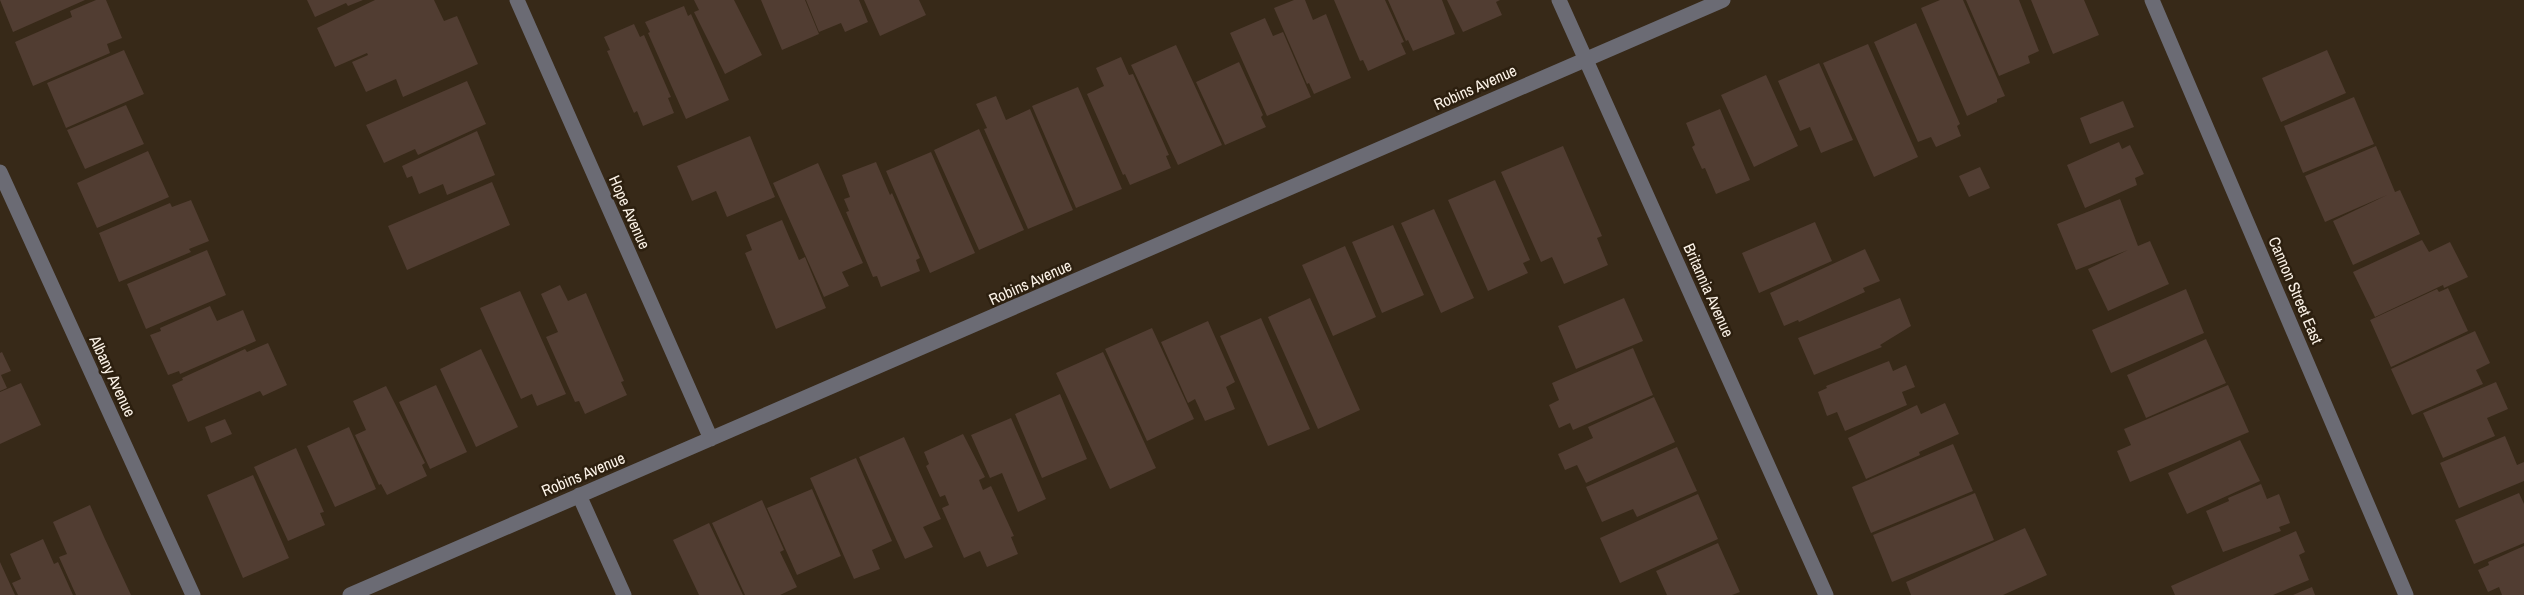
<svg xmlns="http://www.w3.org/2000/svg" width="2524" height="595" font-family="'Archivo Narrow',sans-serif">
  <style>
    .building { fill: #513d32 }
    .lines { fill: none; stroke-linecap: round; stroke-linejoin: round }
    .minor { stroke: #6b6b74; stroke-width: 15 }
    .labels { text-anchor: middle; stroke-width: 5; stroke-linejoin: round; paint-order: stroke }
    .street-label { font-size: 16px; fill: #fbf2e7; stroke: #2c1f0f }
  </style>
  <rect width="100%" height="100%" fill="#372918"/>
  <path class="building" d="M 0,0 L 85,0 L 13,32 Z
    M 96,0 L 106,0 L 122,38 L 107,44 L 110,53 L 33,86 L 15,42 L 72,17 L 70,11 Z
    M 307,0 L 363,0 L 348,6 L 346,3 L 315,17 Z
    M 375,0 L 434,0 L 444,21 L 457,16 L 478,64 L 403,97 L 396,79 L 366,92 L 352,62 L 368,55 L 367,53 L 335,67 L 317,28 Z
    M 694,0 L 734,0 L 762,55 L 725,74 L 694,12 L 699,10 Z
    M 761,0 L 805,0 L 819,34 L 782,50 Z
    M 806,0 L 859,0 L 868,22 L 845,32 L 841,23 L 819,32 Z
    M 864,0 L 919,0 L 926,15 L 880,36 Z
    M 1294,0 L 1305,0 L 1313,20 L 1326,14 L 1351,78 L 1314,94 L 1309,83 L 1307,84 L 1274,8 Z
    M 1334,0 L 1385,0 L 1404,42 L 1401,43 L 1406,54 L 1368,71 L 1363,60 L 1360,61 Z
    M 1388,0 L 1442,0 L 1455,34 L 1413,51 L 1408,40 L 1406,41 Z
    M 1447,0 L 1500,0 L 1496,2 L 1502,15 L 1463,32 Z
    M 1940,0 L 1963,0 L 2005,96 L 1997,99 L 1997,102 L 1967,116 L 1921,8 Z
    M 1966,0 L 2019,0 L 2039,51 L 2028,56 L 2030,63 L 1999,76 Z
    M 2031,0 L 2084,0 L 2099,35 L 2053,54 Z
    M 684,6 L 688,16 L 691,14 L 729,100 L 686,119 L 648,33 L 650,32 L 645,22 Z
    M 1265,18 L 1273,36 L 1283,32 L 1311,97 L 1267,116 L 1230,33 Z
    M 1916,23 L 1960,124 L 1957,126 L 1961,136 L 1936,147 L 1931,137 L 1918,142 L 1874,42 Z
    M 634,24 L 640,37 L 644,35 L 671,97 L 668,98 L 674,113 L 643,126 L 637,111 L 634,113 L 607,51 L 610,50 L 604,37 Z
    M 1868,44 L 1918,157 L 1874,177 L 1823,63 Z
    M 1176,45 L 1222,145 L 1178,165 L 1131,65 Z
    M 124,50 L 144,94 L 66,128 L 47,83 Z
    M 2327,50 L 2346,93 L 2281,122 L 2262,78 Z
    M 1121,57 L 1129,75 L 1133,74 L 1169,155 L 1166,156 L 1171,168 L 1130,185 L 1125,174 L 1123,175 L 1087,94 L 1104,86 L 1096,68 Z
    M 1239,62 L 1263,115 L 1261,117 L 1266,127 L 1225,145 L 1196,82 Z
    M 1819,63 L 1853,140 L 1821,153 L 1810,127 L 1800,131 L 1778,81 Z
    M 1766,75 L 1798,146 L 1754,167 L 1721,95 Z
    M 467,81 L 486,124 L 418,155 L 415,149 L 384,163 L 366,125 Z
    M 1078,87 L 1122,189 L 1076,208 L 1032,106 Z
    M 996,96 L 1006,120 L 1030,109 L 1073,210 L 1028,229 L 984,129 L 987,128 L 976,104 Z
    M 2354,97 L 2374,144 L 2303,173 L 2284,126 Z
    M 2123,101 L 2134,127 L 2090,144 L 2080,118 Z
    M 126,105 L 144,144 L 85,169 L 67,130 Z
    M 1720,109 L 1750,180 L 1716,194 L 1705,168 L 1702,169 L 1692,147 L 1695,145 L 1686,123 Z
    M 979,129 L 1024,230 L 979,250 L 934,150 Z
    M 477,131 L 495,175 L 447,195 L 443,184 L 419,194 L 412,176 L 407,178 L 402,166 Z
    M 750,136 L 775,197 L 727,217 L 716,191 L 692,201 L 677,166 Z
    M 2119,142 L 2122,149 L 2130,145 L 2144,174 L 2135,178 L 2137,185 L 2085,208 L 2067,165 Z
    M 1563,146 L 1602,236 L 1597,238 L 1608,265 L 1564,284 L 1552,257 L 1541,262 L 1501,172 Z
    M 2376,146 L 2395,192 L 2400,190 L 2420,234 L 2353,265 L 2333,221 L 2387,195 L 2325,222 L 2305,176 Z
    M 148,151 L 169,197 L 97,228 L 77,183 Z
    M 931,152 L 975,253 L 930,273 L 886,171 Z
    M 876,162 L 890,195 L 892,193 L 920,258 L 916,260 L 920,271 L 881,287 L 877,276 L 873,277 L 846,212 L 849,211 L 844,199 L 850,197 L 842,175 Z
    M 818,163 L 863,263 L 842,272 L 849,286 L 824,297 L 773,183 Z
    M 1980,167 L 1990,188 L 1969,197 L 1959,176 Z
    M 1495,180 L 1530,260 L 1523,263 L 1528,273 L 1488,291 L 1448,200 Z
    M 492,182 L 510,225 L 407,270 L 388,226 Z
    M 2120,199 L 2138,246 L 2150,241 L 2169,284 L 2108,311 L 2088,269 L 2128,250 L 2076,270 L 2057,224 Z
    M 191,200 L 209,241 L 189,249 L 191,252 L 119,282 L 99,233 L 170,203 L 172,207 Z
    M 1434,209 L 1474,298 L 1441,313 L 1401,223 Z
    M 782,220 L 799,260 L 805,257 L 826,308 L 776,329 L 745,253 L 752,250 L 746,235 Z
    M 1815,222 L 1832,261 L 1759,293 L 1742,253 Z
    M 1393,225 L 1424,295 L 1382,313 L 1352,242 Z
    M 2422,240 L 2429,252 L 2450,242 L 2468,277 L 2444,288 L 2443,285 L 2375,317 L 2353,272 Z
    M 1345,246 L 1376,317 L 1333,336 L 1302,265 Z
    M 1865,249 L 1880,281 L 1863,288 L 1865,292 L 1799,322 L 1798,320 L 1784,326 L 1770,293 Z
    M 207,250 L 226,295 L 146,329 L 127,284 Z
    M 560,285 L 568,301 L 586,293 L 624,381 L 621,382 L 627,395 L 585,414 L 579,401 L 575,402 L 546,337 L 558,332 L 541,294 Z
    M 2448,288 L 2468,331 L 2391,367 L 2370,320 L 2437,289 L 2439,292 Z
    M 2186,289 L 2204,333 L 2111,373 L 2092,330 Z
    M 520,291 L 566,394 L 537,406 L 532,394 L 521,399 L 480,308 Z
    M 1310,298 L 1360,410 L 1318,429 L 1268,317 Z
    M 1624,298 L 1643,341 L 1576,369 L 1558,326 Z
    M 1900,298 L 1911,326 L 1880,345 L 1882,347 L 1814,375 L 1798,338 Z
    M 210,306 L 217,321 L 243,310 L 256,341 L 180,374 L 179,371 L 168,375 L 150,335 L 161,331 L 160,328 Z
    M 1261,318 L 1310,429 L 1268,446 L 1220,336 Z
    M 1208,321 L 1235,382 L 1226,387 L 1235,409 L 1205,421 L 1195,399 L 1188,403 L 1161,342 Z
    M 1152,328 L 1194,419 L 1147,441 L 1105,349 Z
    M 2475,331 L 2490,363 L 2476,370 L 2483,384 L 2412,415 L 2391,369 Z
    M 2206,339 L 2226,383 L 2146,418 L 2127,375 Z
    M 268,343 L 287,385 L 263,396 L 260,391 L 188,422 L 172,385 L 183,380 L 182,378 L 245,349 L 247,352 Z
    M 1633,348 L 1653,395 L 1573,430 L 1570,423 L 1559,428 L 1549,405 L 1559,400 L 1552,383 Z
    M 481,349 L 518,427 L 476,447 L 440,369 Z
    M 2,352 L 11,371 L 1,375 L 7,388 L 0,391 L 0,353 Z
    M 1103,352 L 1156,468 L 1110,489 L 1056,373 Z
    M 1889,361 L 1893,371 L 1906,365 L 1915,387 L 1902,392 L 1907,405 L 1845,431 L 1837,412 L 1827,416 L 1818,392 L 1827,388 L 1826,386 Z
    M 2496,382 L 2508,409 L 2487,418 L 2495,436 L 2443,458 L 2423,413 Z
    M 21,383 L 41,425 L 0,444 L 0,392 Z
    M 436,385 L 467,452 L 430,469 L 399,402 Z
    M 2228,385 L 2249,432 L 2130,482 L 2117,451 L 2131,445 L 2124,429 Z
    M 386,386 L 425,463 L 422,465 L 427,476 L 387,495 L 381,484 L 379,485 L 355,435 L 366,430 L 353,401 Z
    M 1060,394 L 1087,459 L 1042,478 L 1015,414 Z
    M 1654,397 L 1675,442 L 1586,483 L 1577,465 L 1565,470 L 1558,454 L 1593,438 L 1588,427 Z
    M 1945,403 L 1959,434 L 1919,452 L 1920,455 L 1866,479 L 1848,438 L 1917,405 L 1921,414 Z
    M 1011,418 L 1046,499 L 1018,512 L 1002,473 L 990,478 L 971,435 Z
    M 225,419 L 232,434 L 211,443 L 205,427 Z
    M 349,427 L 376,489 L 335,507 L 307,446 Z
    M 963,434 L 985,477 L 979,480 L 983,490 L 991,486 L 1014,536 L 1011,537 L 1018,554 L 987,567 L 980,551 L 964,558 L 942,508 L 949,505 L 945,495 L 940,497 L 926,466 L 929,464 L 924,452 Z
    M 2505,436 L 2517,465 L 2524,462 L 2524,481 L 2459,508 L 2440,463 Z
    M 904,437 L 941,519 L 923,527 L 933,547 L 905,559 L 859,457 Z
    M 2240,440 L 2260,481 L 2187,514 L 2168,473 Z
    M 1953,444 L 1973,491 L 1871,533 L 1852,487 Z
    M 1677,447 L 1697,491 L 1637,517 L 1633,509 L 1602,522 L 1586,487 Z
    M 296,448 L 324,512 L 320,513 L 325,525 L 288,541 L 254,467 Z
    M 856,458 L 892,541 L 872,550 L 880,569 L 854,579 L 810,478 Z
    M 253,475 L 289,558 L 243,578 L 207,495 Z
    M 2261,484 L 2267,499 L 2279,494 L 2290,523 L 2279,527 L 2281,531 L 2223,552 L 2206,511 L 2229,501 L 2228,498 Z
    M 812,489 L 841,556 L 797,575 L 767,508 Z
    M 1975,493 L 1994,540 L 1892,582 L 1873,535 Z
    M 2519,493 L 2524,504 L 2524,543 L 2474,564 L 2455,520 Z
    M 1698,494 L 1718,539 L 1620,583 L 1600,538 Z
    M 762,500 L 784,550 L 780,552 L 797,587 L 780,595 L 745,595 L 712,523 Z
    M 90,505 L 104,537 L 131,595 L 76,595 L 59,557 L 67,554 L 53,522 Z
    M 709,523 L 743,595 L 699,595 L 673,540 Z
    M 2025,528 L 2047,575 L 2003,595 L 1911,595 L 1906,582 Z
    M 2296,531 L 2305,552 L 2299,555 L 2309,580 L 2273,595 L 2175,595 L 2171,586 Z
    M 43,539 L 54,564 L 58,562 L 73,595 L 18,595 L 12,583 L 21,579 L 10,554 Z
    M 1718,543 L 1740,592 L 1732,595 L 1667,595 L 1656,571 Z
    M 2524,546 L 2524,595 L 2502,595 L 2499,587 L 2488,592 L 2478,570 L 2489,565 L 2488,562 Z
    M 0,562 L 15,595 L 0,595 Z
    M 2312,587 L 2315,595 L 2293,595 Z"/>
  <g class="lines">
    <path class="minor" d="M 517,0 L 711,439
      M 1559,0 L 1826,595
      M 2152,0 L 2406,595
      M 0,172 L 193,595
      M 579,495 L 624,595
      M 350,595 L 1723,0"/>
  </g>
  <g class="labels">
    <g class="street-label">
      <text transform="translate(1475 87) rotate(-24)" y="6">Robins Avenue</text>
      <text transform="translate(630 212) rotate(66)" y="6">Hope Avenue</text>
      <text transform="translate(1030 282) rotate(-24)" y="6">Robins Avenue</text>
      <text transform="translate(1709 290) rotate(66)" y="6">Britannia Avenue</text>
      <text transform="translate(2296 290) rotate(67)" y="6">Cannon Street East</text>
      <text transform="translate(113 376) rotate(65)" y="6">Albany Avenue</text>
      <text transform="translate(583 474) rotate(-23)" y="6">Robins Avenue</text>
    </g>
  </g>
</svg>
